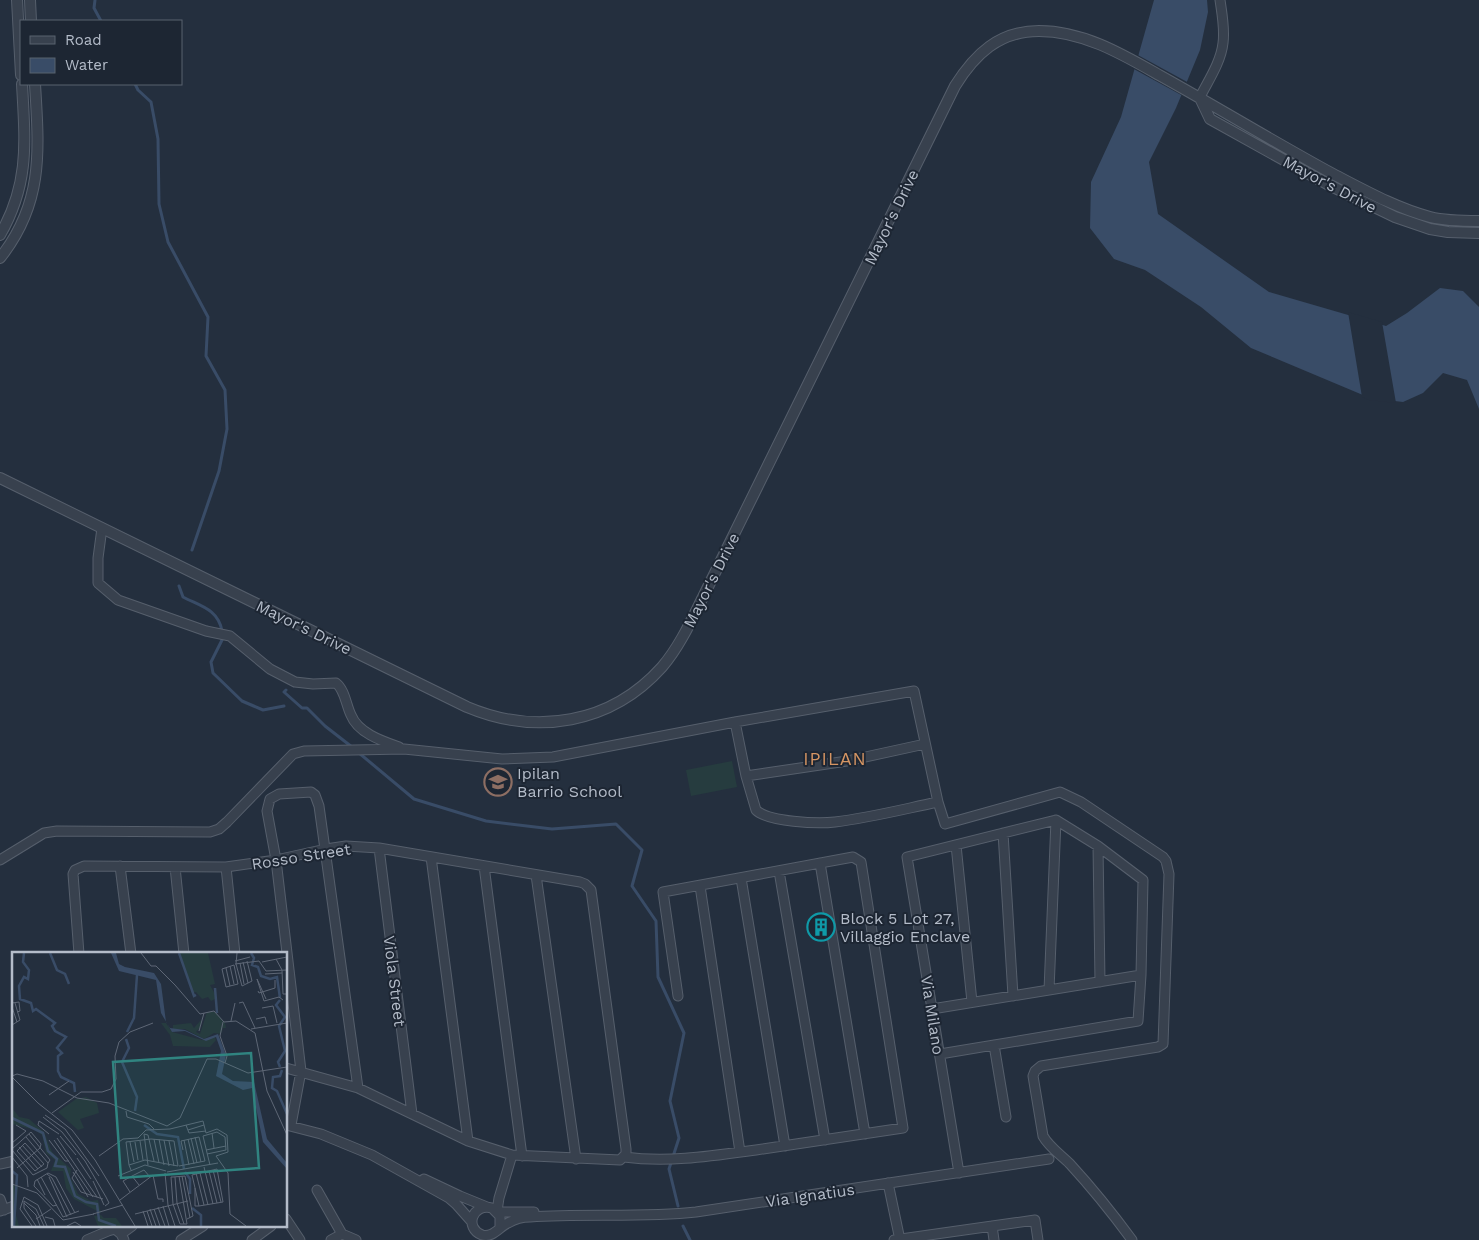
<svg xmlns="http://www.w3.org/2000/svg" width="1479" height="1240" font-family="'Work Sans',sans-serif">
  <style>
    .green { fill: #263c3f }
    .water { fill: #394c67 }
    .pier { fill: #242f3e }
    .lines { fill: none; stroke-linecap: round; stroke-linejoin: round }
    .stream { stroke: #394c67; stroke-width: 3 }
    .minor-casing { stroke: #565f6c; stroke-width: 11 }
    .tertiary-casing { stroke: #565f6c; stroke-width: 12 }
    .minor { stroke: #38414e; stroke-width: 9 }
    .tertiary { stroke: #38414e; stroke-width: 10 }
    .labels { text-anchor: middle; stroke-width: 4; stroke-linejoin: round; paint-order: stroke }
    .street-label { font-size: 16px; fill: #b4bcc9; stroke: #1d2633 }
    .poi-label { font-size: 16px; fill: #b4bcc9; stroke: #1d2633; text-anchor: start }
    .neighbourhood-label { font-size: 18px; letter-spacing: 1px; fill: #d59563; stroke: #1d2633 }
    .inset-river { fill: none; stroke: #394c67; stroke-width: 2.5 }
    .inset-road { fill: none; stroke: #5e6776; stroke-width: 1 }
    .view { fill: #308480; fill-opacity: 0.15; stroke: #308480; stroke-width: 2.5 }
    .inset-edge { fill: none; stroke: #b4bcc9; stroke-width: 2.5 }
  </style>
  <rect width="100%" height="100%" fill="#242f3e"/>
  <path class="green" d="M 732,761 L 737,787 L 691,796 L 686,770 Z"/>
  <path class="water" d="M 1154,0 L 1207,0 L 1208,12 L 1200,50 L 1176,108 L 1149,162 L 1158,214 L 1269,292 L 1386,326 L 1407,313 L 1440,288 L 1463,291 L 1479,307 L 1479,409 L 1467,380 L 1443,373 L 1423,393 L 1403,402 L 1370,398 L 1251,348 L 1201,307 L 1145,270 L 1114,259 L 1090,228 L 1091,182 L 1121,117 Z"/>
  <path class="pier" d="M 1136,54 L 1189,83 L 1183,96 L 1132,68 Z
    M 1348,312 L 1382,322 L 1396,403 L 1369,400 L 1362,397 Z"/>
  <g class="lines">
    <path class="stream" d="M 95,0 L 94,8 L 101,21
      M 135,84 L 138,90 L 151,102 L 158,139 L 159,204 L 168,242 L 208,317 L 206,356 L 225,390 L 227,429 L 219,471 L 192,550
      M 179,586 L 183,597 C 200,606 218,609 222,631
      M 223,638 L 211,662 L 213,673 L 242,701 L 263,710 L 284,706
      M 286,690 L 284,692 L 302,708 L 307,708 L 325,726 L 352,747
      M 359,753 L 414,799 L 486,821 L 552,829 L 616,824 L 642,850 L 632,886 L 656,921 L 658,977 L 684,1033 L 670,1101 L 679,1138 L 669,1169 L 678,1206
      M 683,1226 L 690,1240"/>
    <g class="minor-casing">
      <path id="minor" d="M 1200,97 C 1208,81 1221,62 1223,43 C 1225,29 1222,14 1220,0
        M 102,528 L 98,558 L 98,583 L 118,600 L 206,631 L 230,636 L 270,669 L 295,682 L 313,684 L 336,683 C 345,690 346,705 351,715 C 358,733 382,741 399,747
        M 735,722 L 746,776 L 756,810 C 768,822 818,824 835,822 C 869,818 904,809 938,802
        M 746,776 L 847,761 L 925,744
        M 1003,833 L 1013,996
        M 956,845 L 972,1002
        M 1098,846 L 1100,982
        M 379,848 L 412,1114
        M 431,857 L 468,1141
        M 0,860 L 44,833 L 57,831 L 210,832 L 219,829 L 227,822 L 293,754 L 304,751 L 404,749 L 502,759 L 553,757 L 735,722 L 914,691 L 938,802 L 945,824 L 1060,792 L 1081,802 L 1163,857 L 1166,861 L 1169,874 L 1163,1044 L 1158,1047 L 1041,1066 L 1035,1071 L 1033,1076 L 1043,1136 C 1049,1147 1061,1155 1070,1164 C 1092,1188 1113,1214 1132,1240
        M 820,863 L 865,1134
        M 120,866 L 131,954
        M 484,866 L 522,1156
        M 175,867 L 184,954
        M 226,867 L 235,954
        M 779,871 L 825,1140
        M 536,875 L 576,1159
        M 741,878 L 785,1146
        M 700,886 L 740,1152
        M 79,954 L 73,874 L 75,870 L 84,866 L 226,867 L 276,860 L 326,849 L 346,846 L 379,848 L 580,882 L 585,884 L 591,890 L 626,1149 L 626,1154 L 620,1160 L 512,1155 L 468,1141 L 358,1088 L 286,1068
        M 1049,990 L 1056,820
        M 932,1009 L 1141,975
        M 994,1045 L 1006,1117
        M 940,1054 L 1138,1021 L 1141,975 L 1143,880 L 1098,846 L 1056,820 L 907,857 L 959,1173
        M 286,1125 L 321,1134 L 372,1155 L 449,1198 L 456,1204 L 472,1222
        M 291,1125 L 301,1071 L 276,860 L 267,811 L 270,799 L 279,794 L 311,792 L 315,795 L 319,806 L 358,1088
        M 624,1157 C 668,1163 712,1156 756,1150 C 805,1143 854,1135 903,1128 L 861,862 L 853,857 L 663,892 L 678,996
        M 0,1164 L 14,1161
        M 424,1179 L 460,1196 L 487,1207
        M 888,1183 L 900,1240
        M 317,1190 L 342,1234
        M 0,1199 L 4,1210
        M 0,1211 L 14,1206
        M 497,1211 L 499,1198 L 512,1155
        M 498,1212 L 534,1212
        M 286,1219 L 300,1240
        M 992,1226 L 994,1240
        M 500,1228 L 500,1216 L 492,1208 C 472,1203 464,1228 482,1235 C 493,1238 499,1227 508,1223 C 515,1219 523,1217 530,1217 C 586,1213 641,1218 696,1212 L 1049,1159
        M 121,1234 L 132,1226
        M 87,1240 L 108,1231 L 115,1229 L 121,1234 L 124,1240
        M 181,1240 L 203,1226
        M 252,1240 L 271,1226
        M 331,1240 L 342,1234 L 356,1240
        M 894,1240 L 1035,1220 L 1038,1240"/>
    </g>
    <g class="tertiary-casing">
      <path id="tertiary" d="M 17,0 L 21,75
        M 30,0 L 31,21
        M 1200,98 L 1210,119 L 1327,184 L 1395,217 L 1430,229 L 1448,232 L 1479,233
        M 0,235 C 30,183 25,141 22,84
        M 0,258 C 44,203 39,150 35,84
        M 0,478 L 467,707 C 536,736 611,724 662,667 C 680,646 692,619 704,595 L 955,86 C 975,54 999,31 1039,31 C 1083,31 1122,54 1159,75 C 1217,107 1274,142 1333,174 C 1364,190 1396,208 1430,217 C 1446,221 1463,221 1479,221"/>
    </g>
    <use href="#minor" class="minor"/>
    <use href="#tertiary" class="tertiary"/>
  </g>
  <defs>
    <g id="school-ring" transform="scale(1.4375)"><circle r="9.5" fill="#1d2633" stroke="#8d6e63" stroke-width="1.5"/><path d="M0-5L7-2L0 1L-7-2ZM-4 1L0 2.5L4 1V4Q0 6-4 4Z" fill="#8d6e63"/></g>
    <g id="building-ring" transform="scale(1.4375)"><circle r="9.5" fill="#1d2633" stroke="#0f9aa8" stroke-width="1.5"/><path d="M-4-6H4V6H1V3H-1V6H-4ZM-2.5-4.3h1.7v1.8h-1.7ZM.8-4.3h1.7v1.8H.8ZM-2.5-1h1.7V.8h-1.7ZM.8-1h1.7V.8H.8Z" fill="#0f9aa8"/></g>
  </defs>
  <g fill-rule="evenodd">
    <use href="#school-ring" x="498" y="782"/>
    <use href="#building-ring" x="821" y="927"/>
  </g>
  <g class="labels">
    <g class="street-label">
      <text transform="translate(1330 184) rotate(28)" y="6">Mayor's Drive</text>
      <text transform="translate(891 217) rotate(-64)" y="6">Mayor's Drive</text>
      <text transform="translate(711 580) rotate(-63)" y="6">Mayor's Drive</text>
      <text transform="translate(304 627) rotate(26)" y="6">Mayor's Drive</text>
      <text transform="translate(301 856) rotate(-9)" y="6">Rosso Street</text>
      <text transform="translate(395 981) rotate(83)" y="6">Viola Street</text>
      <text transform="translate(933 1015) rotate(81)" y="6">Via Milano</text>
      <text transform="translate(810 1195) rotate(-8)" y="6">Via Ignatius</text>
    </g>
    <g class="poi-label">
      <text x="517" y="779">Ipilan<tspan x="517" dy="18">Barrio School</tspan></text>
      <text x="840" y="924">Block 5 Lot 27,<tspan x="840" dy="18">Villaggio Enclave</tspan></text>
    </g>
    <g class="neighbourhood-label">
      <text x="835" y="765">IPILAN</text>
    </g>
  </g>
  <g transform="translate(12 952)">
    <rect width="275" height="275" fill="#242f3e"/>
    <path d="M 168,1 L 196,1 L 203,32 L 198,33 L 205,46 L 199,49 L 196,45 L 190,47 L 184,40 L 180,41 ZM 195,60 L 203,60 L 213,71 L 214,76 L 211,76 L 209,82 L 202,81 L 192,87 L 173,77 L 161,77 L 161,73 L 179,71 L 182,76 L 189,68 L 189,74 L 184,80 L 188,82 ZM 149,71 L 154,71 L 160,80 L 190,88 L 202,84 L 204,88 L 198,95 L 161,94 L 158,83 ZM 74,145 L 85,151 L 87,161 L 68,167 L 72,176 L 66,178 L 46,160 L 64,147 ZM 0,156 L 7,165 L 17,167 L 32,180 L 40,200 L 59,217 L 58,225 L 66,242 L 79,249 L 86,248 L 89,261 L 62,247 L 54,236 L 51,219 L 39,219 L 43,208 L 34,201 L 30,183 L 23,178 L 0,172 ZM 1,233 L 6,234 L 4,263 L 7,274 L 0,274 ZM 89,263 L 92,266 L 104,266 L 110,274 L 86,274 L 82,264 Z" fill="#263c3f"/>
    <path d="M 99,1 L 104,1 L 107,12 L 113,15 L 142,21 L 149,32 L 154,70 L 158,76 L 173,78 L 192,87 L 206,82 L 214,103 L 210,122 L 221,129 L 242,130 L 255,187 L 275,211 L 275,217 L 251,190 L 240,136 L 231,138 L 204,124 L 209,99 L 204,85 L 194,89 L 173,79 L 160,80 L 149,61 L 144,28 L 107,19 Z" fill="#394c67"/>
    <path class="inset-river" d="M 12,1 L 11,10 L 17,18 L 16,27 L 12,25 L 7,34 L 8,47 L 19,51 L 21,59 L 24,57 L 43,71 L 40,74 L 43,79 L 54,85 L 45,96 L 50,101 L 46,104 L 46,119 L 49,125 L 62,131 L 63,140M 38,1 L 45,18 L 53,22 L 57,32M 167,1 L 182,44 L 184,43M 239,1 L 242,6 L 240,13 L 246,15 L 249,24 L 258,27 L 265,25 L 268,46M 203,36 L 205,61M 268,48 L 264,53 L 273,65 L 267,74 L 273,99 L 266,110 L 268,115M 115,80 L 122,66 L 125,23M 114,87 L 117,96 L 110,110 L 125,145 L 123,159M 270,118 L 268,124 L 261,125 L 260,136 L 265,139 L 275,162M 0,166 L 31,181 L 36,199 L 45,207 L 43,214 L 53,215 L 63,244 L 74,250 L 85,252 L 87,268 L 104,274M 132,173 L 145,182 L 166,185 L 172,217M 0,219 L 5,223 L 2,274M 173,220 L 178,227 L 178,242M 180,256 L 189,263 L 189,274"/>
    <path class="inset-road" d="M 129,1 L 139,14 L 144,14 L 163,33 L 188,62M 225,1 L 224,12 L 230,34 L 240,29 L 235,9M 264,7 L 270,18 L 271,42 L 275,42M 223,9 L 238,5M 231,10 L 236,31M 250,10 L 275,5M 228,11 L 232,32M 223,12 L 247,9 L 254,19 L 275,18M 222,13 L 226,32 L 214,35 L 210,17 ZM 218,14 L 222,32M 214,16 L 218,34M 253,22 L 270,21M 246,39 L 247,41 L 263,36 L 263,28M 254,47 L 245,27 L 252,49 L 267,45 L 271,48M 0,51 L 7,50 L 8,59 L 5,60M 227,51 L 231,50 L 243,76M 0,55 L 5,70M 250,56 L 261,54 L 265,71M 188,62 L 202,59 L 212,70 L 224,69 L 243,81 L 255,139 L 275,183M 244,67 L 253,65 L 255,72M 219,69 L 223,51M 211,70 L 208,84 L 215,104 L 213,111M 0,73 L 8,68 L 3,51M 239,77 L 275,71M 187,79 L 192,61M 0,124 L 5,122 L 31,129 L 65,146 L 97,151 L 155,174 L 168,166 L 195,107 L 204,107 L 236,121 L 275,115M 0,125 L 26,151 L 60,178 L 83,208 L 123,274M 37,143 L 57,129M 114,159 L 115,165 L 137,172 L 142,177M 40,161 L 69,140 L 90,140 L 99,137 L 104,127 L 103,104 L 107,90 L 118,80 L 141,71M 33,163 L 53,177 L 87,224M 31,165 L 50,180 L 73,209 L 94,245 L 97,251 L 93,254M 27,169 L 47,182M 27,169 L 26,173 L 37,182M 174,173 L 177,181 L 194,179M 176,178 L 192,173M 200,181 L 202,196M 17,182 L 38,208 L 36,211M 48,184 L 64,203M 183,185 L 189,210M 45,186 L 85,245M 179,186 L 185,211M 142,187 L 147,211M 147,187 L 152,213M 176,187 L 182,212M 37,188 L 53,209 L 57,209M 42,188 L 81,245M 152,188 L 157,214M 172,188 L 177,213M 128,189 L 131,208M 157,189 L 162,214M 118,190 L 122,210M 123,190 L 126,208M 0,191 L 14,179 L 4,173M 13,191 L 32,212 L 23,219 L 5,199 ZM 10,193 L 30,215M 7,195 L 26,217M 0,197 L 19,180 L 29,192 L 28,196 L 5,216M 0,198 L 21,223 L 35,216 L 36,211 L 14,185M 194,198 L 214,194M 195,202 L 214,198 L 213,185 L 205,180 L 191,184 L 196,205 L 198,213M 87,204 L 111,187 L 126,186 L 134,178 L 158,177 L 191,169 L 194,181 L 205,177 L 215,183 L 216,200 L 204,204 L 216,221 L 218,262 L 234,274M 0,205 L 15,224 L 16,235M 65,206 L 79,227M 117,213 L 133,208 L 166,214 L 162,189 L 139,187 L 114,190 L 117,213 L 119,218M 136,213 L 132,182 L 136,183 L 142,209M 167,214 L 193,209 L 187,185 L 169,189 L 171,198M 192,215 L 201,252M 65,218 L 60,226 L 69,240 L 91,247M 201,218 L 209,250M 197,219 L 205,251M 61,220 L 76,245M 155,220 L 206,211M 153,221 L 156,253 L 163,274M 184,221 L 192,253M 188,221 L 196,253M 35,222 L 40,226 L 59,263M 106,224 L 133,213 L 154,219M 120,224 L 132,218 L 138,225M 167,224 L 175,272 L 168,272 L 161,252 L 159,225 L 161,225 L 173,224 L 181,264 L 175,267M 170,224 L 178,266M 29,225 L 51,265 L 67,259M 37,225 L 55,265M 163,225 L 165,251 L 172,272M 25,227 L 33,243M 81,229 L 92,253M 0,232 L 25,241 L 51,268 L 82,262M 183,236 L 183,254 L 187,254 L 211,250 L 205,217 L 180,223 L 183,236 L 187,254M 118,240 L 111,229 L 120,224 L 127,233M 108,248 L 141,223 L 146,247 L 151,247 L 151,250M 12,251 L 24,263 L 28,274M 45,253 L 41,254 L 22,234 L 23,229 L 36,221 L 44,225 L 63,261M 151,254 L 157,274M 146,255 L 153,274M 138,257 L 144,274M 142,257 L 148,274M 131,259 L 136,274M 135,259 L 140,274M 81,262 L 111,253M 123,262 L 176,249M 33,265 L 41,267 L 43,274M 24,267 L 39,257M 20,274 L 8,257 L 12,245 L 26,253 L 35,274M 24,274 L 12,256 L 12,249 L 24,257 L 32,274M 55,274 L 63,270 L 69,274"/>
    <path class="view" d="M 239,101 L 247,216 L 109,226 L 101,110 Z"/>
    <rect width="275" height="275" class="inset-edge"/>
  </g>
  <rect x="20" y="20" width="162" height="65" fill="#1d2633" stroke="#59626f"/>
  <rect x="30" y="36" width="25" height="8" fill="#38414e" stroke="#59626f"/>
  <text x="65" y="45" font-size="15" fill="#b4bcc9">Road</text>
  <rect x="30" y="58" width="25" height="15" fill="#394c67" stroke="#59626f"/>
  <text x="65" y="70" font-size="15" fill="#b4bcc9">Water</text>
</svg>
